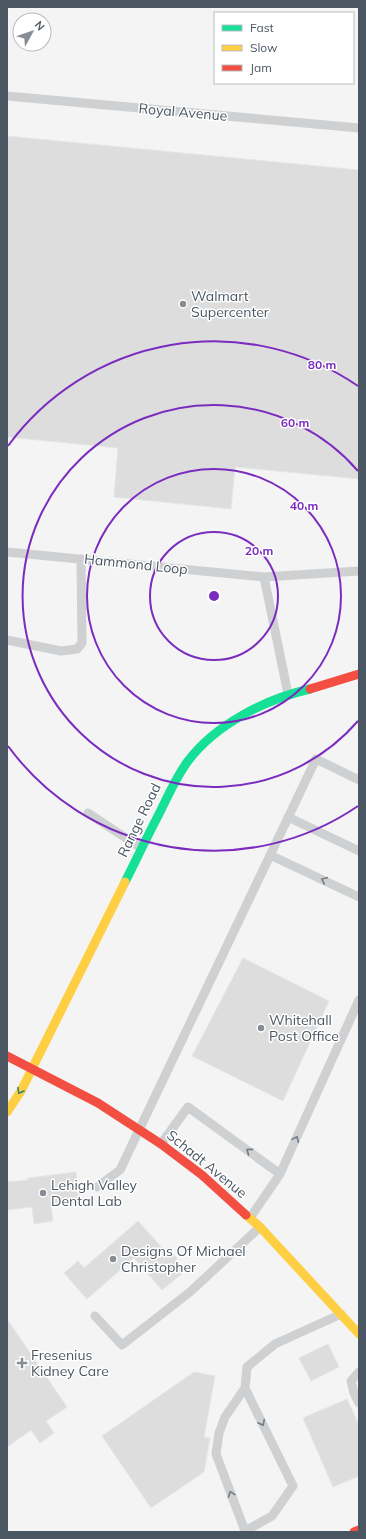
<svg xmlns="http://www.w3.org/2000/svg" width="366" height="1539" font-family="Mulish,sans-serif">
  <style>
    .building { fill: #ddddde; stroke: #e5e6e7 }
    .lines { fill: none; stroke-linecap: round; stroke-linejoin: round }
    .lane { stroke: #ced0d2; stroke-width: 9 }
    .fast { stroke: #16e098; stroke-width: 9 }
    .slow { stroke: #ffcf43; stroke-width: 9 }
    .jam { stroke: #f24e42; stroke-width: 9 }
    .oneway { stroke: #727b83 }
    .oneway2 { stroke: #3a7f72 }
    .ring { fill: none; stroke: #7b2cbf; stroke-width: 2 }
    .poi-dot { fill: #868d94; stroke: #fff; stroke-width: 1.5 }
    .labels { text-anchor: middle; stroke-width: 3; stroke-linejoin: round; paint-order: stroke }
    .street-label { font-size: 14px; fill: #4a5661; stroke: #fff }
    .poi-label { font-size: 14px; fill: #4a5661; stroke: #fff; text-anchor: start }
    .centre { fill: #7b2cbf; stroke: #fff; stroke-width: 2 }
    .ring-label { font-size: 12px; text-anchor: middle; font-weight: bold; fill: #7b2cbf; stroke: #fff; stroke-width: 3; stroke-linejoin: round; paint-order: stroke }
  </style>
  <rect width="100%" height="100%" fill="#f4f4f4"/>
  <path class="building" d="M 7,136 L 359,170 L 359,479 L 235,467 L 231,509 L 114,497 L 118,448 L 7,437 Z
    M 243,958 L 329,1001 L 283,1101 L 192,1056 Z
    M 76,1172 L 80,1203 L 51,1206 L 53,1221 L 34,1224 L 32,1207 L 7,1210 L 7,1182 L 28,1180 L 28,1178 Z
    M 138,1221 L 165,1251 L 169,1251 L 177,1258 L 176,1264 L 184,1272 L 162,1290 L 134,1258 L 87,1299 L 64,1273 L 78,1261 L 84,1268 Z
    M 7,1319 L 67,1407 L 46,1421 L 54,1433 L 40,1443 L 31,1430 L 7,1447 Z
    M 328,1344 L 339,1367 L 311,1381 L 299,1358 Z
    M 194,1372 L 215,1376 L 204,1437 L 210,1438 L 204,1472 L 151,1508 L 102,1436 Z
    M 347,1399 L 359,1425 L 359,1476 L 333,1487 L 303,1418 Z"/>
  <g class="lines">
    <path class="lane" d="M 7,96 L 359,128
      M 7,552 L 264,577 L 359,571
      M 264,577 L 288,694
      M 7,640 L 61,651 L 77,649 L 82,643 L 81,559
      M 88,813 L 141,848
      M 288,817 L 359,851
      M 270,855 L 359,897
      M 161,1144 L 188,1107 L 280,1174
      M 97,1187 L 120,1170 L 316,759 L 359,780
      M 250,1218 L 280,1174 L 359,1000
      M 95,1316 L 122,1345 L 190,1292 L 260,1227
      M 359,1372 L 351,1381 L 354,1393 L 359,1403
      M 245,1388 L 293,1486 L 272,1516 L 245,1531 L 246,1532
      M 245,1531 L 216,1454 L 219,1433 L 225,1417 L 245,1388 L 247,1367 L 275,1344 L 341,1314"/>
    <path class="fast" d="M 125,882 C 136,860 147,837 159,814 C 168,796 176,777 188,761 C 216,724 266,699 310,689"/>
    <path class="slow" d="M 7,1112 L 21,1091 L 125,882
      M 246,1215 L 260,1227 L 359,1334"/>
    <path class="jam" d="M 310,689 L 359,674
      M 7,1056 L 98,1103 L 161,1144 L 202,1175 L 246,1215
      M 354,1532 L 359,1530"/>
  </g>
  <defs><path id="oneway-chevron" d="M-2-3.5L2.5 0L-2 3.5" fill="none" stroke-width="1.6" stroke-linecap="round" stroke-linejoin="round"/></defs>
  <g class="oneway">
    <use href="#oneway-chevron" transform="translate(324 880) rotate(-155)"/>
    <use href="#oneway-chevron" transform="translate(296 1139) rotate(-66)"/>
    <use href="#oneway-chevron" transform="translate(249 1151) rotate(-144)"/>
    <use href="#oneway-chevron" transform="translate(262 1423) rotate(64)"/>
    <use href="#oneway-chevron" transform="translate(231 1494) rotate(-111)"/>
  </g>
  <use class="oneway2" href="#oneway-chevron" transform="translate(20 1091) rotate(120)"/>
  <g class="ring">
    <circle cx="214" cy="596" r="64"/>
    <circle cx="214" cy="596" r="127"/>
    <path d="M358 721A191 191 0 1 1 358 471"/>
    <path d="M358 806A255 255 0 0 1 8 746M8 446A255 255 0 0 1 358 386"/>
  </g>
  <g class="poi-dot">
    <circle cx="183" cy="304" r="4"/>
    <circle cx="261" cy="1028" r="4"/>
    <circle cx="43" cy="1193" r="4"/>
    <circle cx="113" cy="1259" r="4"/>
    <path d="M20 1357h4v4h4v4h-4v4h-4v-4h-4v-4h4z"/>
  </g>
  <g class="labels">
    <g class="street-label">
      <text transform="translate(183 112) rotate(5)" y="5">Royal Avenue</text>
      <text transform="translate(136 564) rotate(6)" y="5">Hammond Loop</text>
      <text transform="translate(139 820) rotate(-64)" y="5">Range Road</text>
      <text transform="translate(207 1164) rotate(39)" y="5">Schadt Avenue</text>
    </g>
    <g class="poi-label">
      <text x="191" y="301">Walmart<tspan x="191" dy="16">Supercenter</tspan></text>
      <text x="269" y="1025">Whitehall<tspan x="269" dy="16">Post Office</tspan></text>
      <text x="51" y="1190">Lehigh Valley<tspan x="51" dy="16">Dental Lab</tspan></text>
      <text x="121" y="1256">Designs Of Michael<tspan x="121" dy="16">Christopher</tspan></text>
      <text x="31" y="1360">Fresenius<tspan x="31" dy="16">Kidney Care</tspan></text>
    </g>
  </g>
  <circle cx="214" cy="596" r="6" class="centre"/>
  <g class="ring-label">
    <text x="322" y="369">80 m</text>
    <text x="295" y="427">60 m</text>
    <text x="304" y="510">40 m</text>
    <text x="259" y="555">20 m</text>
  </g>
  <rect width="366" height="1539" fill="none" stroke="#4a5661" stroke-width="16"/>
  <rect x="214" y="12" width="140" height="72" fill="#ffffff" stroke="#b7bbc0"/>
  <rect x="222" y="25" width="20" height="6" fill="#16e098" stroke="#b7bbc0"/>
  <text x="250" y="32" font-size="12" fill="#4a5661">Fast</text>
  <rect x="222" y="45" width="20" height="6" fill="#ffcf43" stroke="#b7bbc0"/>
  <text x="250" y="52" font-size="12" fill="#4a5661">Slow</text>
  <rect x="222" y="65" width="20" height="6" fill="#f24e42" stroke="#b7bbc0"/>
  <text x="250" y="72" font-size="12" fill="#4a5661">Jam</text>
  <g transform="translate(32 32) rotate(50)"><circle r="19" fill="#ffffff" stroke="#b7bbc0"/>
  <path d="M0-3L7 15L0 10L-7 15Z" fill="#868d94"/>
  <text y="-6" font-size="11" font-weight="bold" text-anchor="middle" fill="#4a5661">N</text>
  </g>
</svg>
